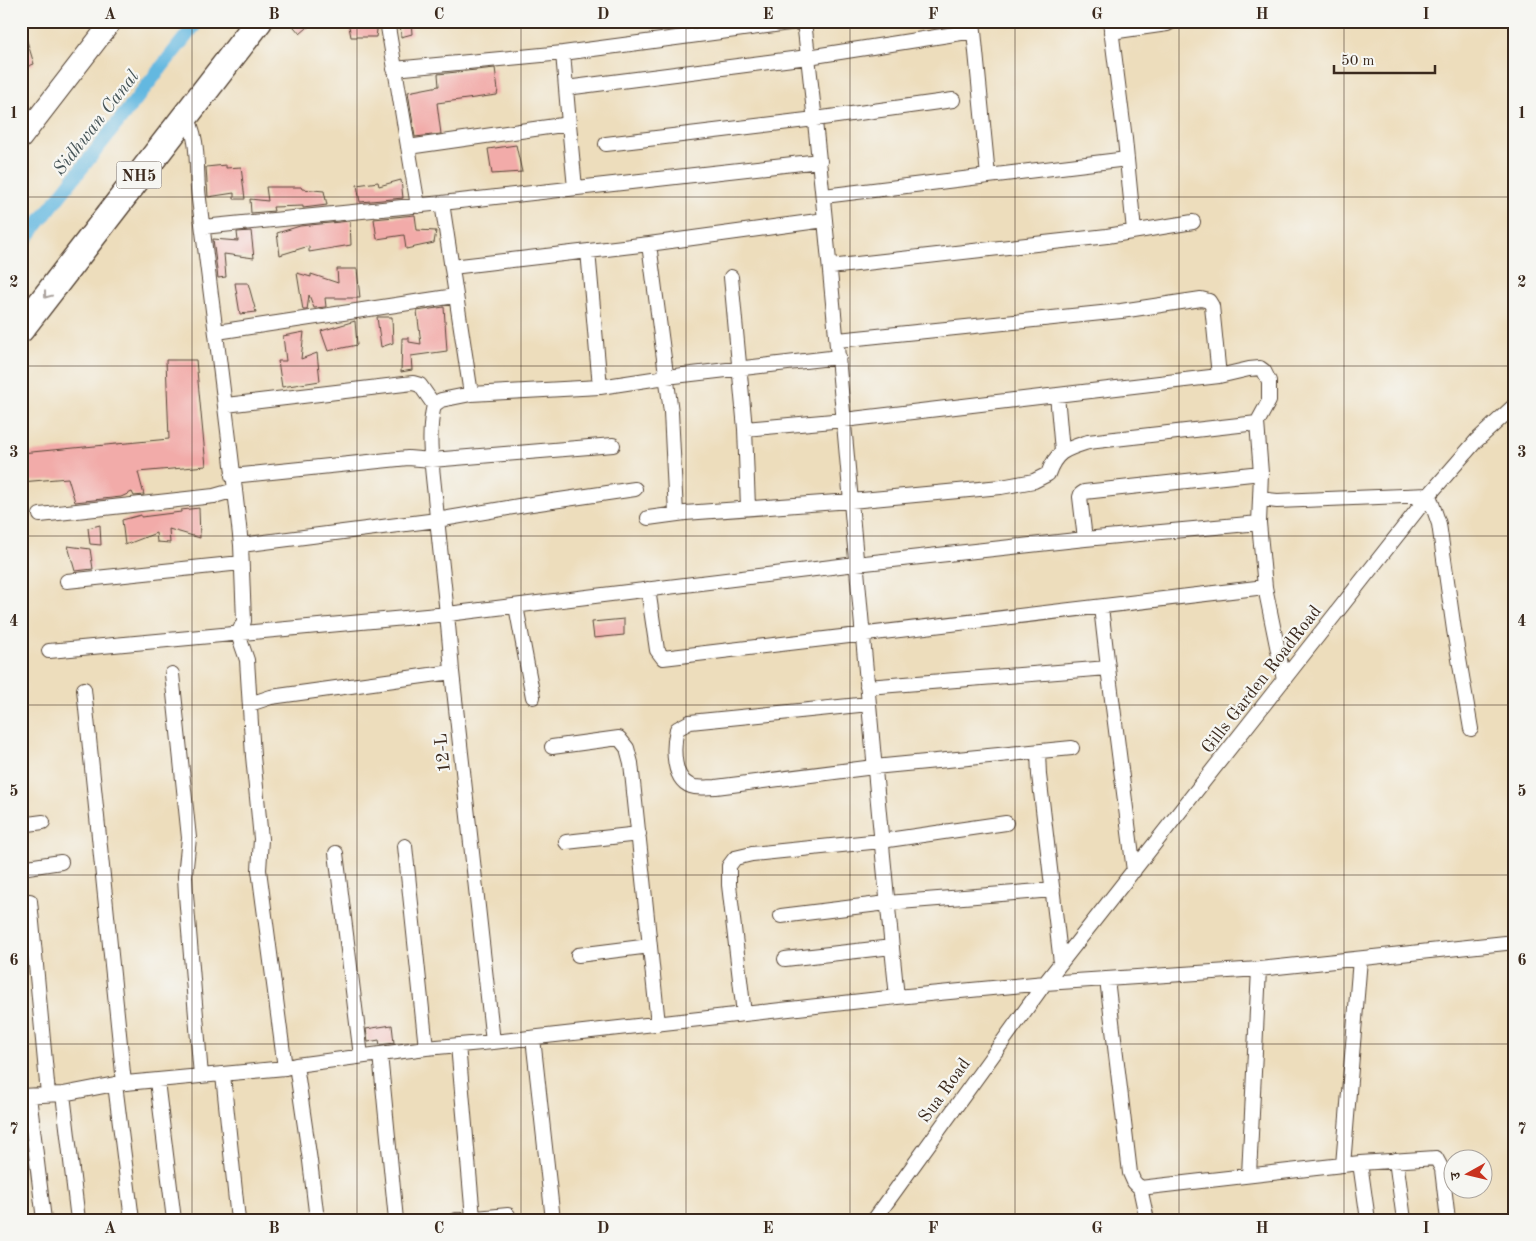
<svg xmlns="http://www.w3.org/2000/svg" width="1536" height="1241" font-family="'Old Standard TT','Noto Serif Devanagari',serif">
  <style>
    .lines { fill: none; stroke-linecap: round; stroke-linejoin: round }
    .canal { stroke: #64b8e0; stroke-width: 14 }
    .building { fill: #f2aba9 }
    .street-casing { stroke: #564536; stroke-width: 16 }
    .secondary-casing { stroke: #564536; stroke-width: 22 }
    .highway-casing { stroke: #564536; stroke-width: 29 }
    .street { stroke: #fff; stroke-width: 14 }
    .secondary { stroke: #fff; stroke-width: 20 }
    .highway { stroke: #fff; stroke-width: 26 }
    .oneway { stroke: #a79f9a }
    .grid { fill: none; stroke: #3b2a1e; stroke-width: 1; stroke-opacity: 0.55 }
    .labels { text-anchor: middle; stroke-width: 4.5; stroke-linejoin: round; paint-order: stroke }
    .shield { fill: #f6f6f2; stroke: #73675e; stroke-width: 1 }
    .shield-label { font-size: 16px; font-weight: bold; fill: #3b2a1e }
    .street-label { font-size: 18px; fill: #3b2a1e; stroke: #f6f6f2 }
    .water-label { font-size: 19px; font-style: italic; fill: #475558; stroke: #f6f6f2 }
    .neatline { fill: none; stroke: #3b2a1e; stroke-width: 2 }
    .grid-label { font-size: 16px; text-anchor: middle; font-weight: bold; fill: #3b2a1e }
  </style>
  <rect width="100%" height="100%" fill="#f6f6f2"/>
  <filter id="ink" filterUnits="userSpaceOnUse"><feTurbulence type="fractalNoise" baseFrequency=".02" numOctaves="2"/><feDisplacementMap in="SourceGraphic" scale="10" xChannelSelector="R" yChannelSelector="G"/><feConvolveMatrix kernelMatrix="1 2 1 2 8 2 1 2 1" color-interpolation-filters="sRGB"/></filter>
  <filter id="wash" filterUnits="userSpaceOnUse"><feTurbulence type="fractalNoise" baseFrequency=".0096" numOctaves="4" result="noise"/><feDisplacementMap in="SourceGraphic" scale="20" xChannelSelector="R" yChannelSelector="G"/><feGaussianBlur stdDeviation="1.12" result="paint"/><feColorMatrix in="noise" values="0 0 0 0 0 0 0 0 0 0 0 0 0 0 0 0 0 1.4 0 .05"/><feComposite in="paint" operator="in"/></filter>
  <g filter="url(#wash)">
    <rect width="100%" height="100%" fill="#edddbc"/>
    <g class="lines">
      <path class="canal" d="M 21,245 L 198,21"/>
    </g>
    <g id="blocks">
      <path class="building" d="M 289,21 L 315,21 L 300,34 Z
        M 348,21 L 375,21 L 377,30 L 376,37 L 351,37 Z
        M 400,21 L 411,21 L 412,34 L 401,37 Z
        M 21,31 L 24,31 L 34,64 L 21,69 Z
        M 495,68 L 498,90 L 497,95 L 437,103 L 441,134 L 415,137 L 408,92 L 439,86 L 438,74 Z
        M 516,145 L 522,172 L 492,174 L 488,149 Z
        M 226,165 L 226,168 L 241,167 L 245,199 L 234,199 L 234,193 L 208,197 L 206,167 Z
        M 401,180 L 403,198 L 360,202 L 357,185 L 378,182 L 379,186 Z
        M 266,187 L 301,187 L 302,189 L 324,191 L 327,205 L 303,208 L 303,206 L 273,207 L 274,211 L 251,213 L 250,199 L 268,201 Z
        M 415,215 L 417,230 L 436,231 L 434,243 L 406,249 L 404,235 L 377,239 L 374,219 Z
        M 350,221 L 351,245 L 309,252 L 309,246 L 280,255 L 277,233 L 300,226 Z
        M 251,231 L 254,258 L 224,254 L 226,277 L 218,278 L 213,239 L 238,241 L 237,232 Z
        M 337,269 L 357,269 L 360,298 L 325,298 L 326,307 L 314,308 L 309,295 L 307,310 L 303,310 L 297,273 L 311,277 L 311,274 L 338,283 Z
        M 235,283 L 248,283 L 256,312 L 240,314 Z
        M 444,307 L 447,351 L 411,356 L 412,370 L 401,372 L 402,338 L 409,338 L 409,342 L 421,344 L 417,311 Z
        M 377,317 L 392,317 L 393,343 L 381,347 Z
        M 355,321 L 357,345 L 328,351 L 321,331 Z
        M 304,332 L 301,359 L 317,353 L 320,381 L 282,387 L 278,361 L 286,361 L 283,336 Z
        M 166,360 L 196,360 L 206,466 L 138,472 L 144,495 L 134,496 L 132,492 L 121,497 L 75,502 L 68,478 L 21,482 L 21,453 L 169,439 Z
        M 199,508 L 200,538 L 169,529 L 170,543 L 157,542 L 156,533 L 125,545 L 122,520 L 141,515 L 141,517 L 181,512 L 181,510 Z
        M 100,525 L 101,545 L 90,544 L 88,528 Z
        M 68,546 L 90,549 L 93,569 L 75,571 Z
        M 624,619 L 624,635 L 594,638 L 592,622 Z
        M 392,1025 L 394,1043 L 380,1045 L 379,1040 L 368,1042 L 366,1029 Z"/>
    </g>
  </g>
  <g filter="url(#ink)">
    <use href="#blocks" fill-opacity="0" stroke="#564536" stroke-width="1"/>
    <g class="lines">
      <g class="street-casing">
        <path id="street" d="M 387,21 L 418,206
          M 804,21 C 841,346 863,672 897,997
          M 973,21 L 988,176
          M 1110,21 L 1125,139 L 1134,231
          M 1111,32 L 1167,24 L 1173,21
          M 563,53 L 804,21
          M 394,69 L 563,53 L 569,124 L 408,147
          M 566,88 L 808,57 L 974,31
          M 185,114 C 201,139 195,171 199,199 C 213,314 229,429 241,545
          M 569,124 L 575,188
          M 606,144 L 815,119 L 953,100
          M 820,161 L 442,203 L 471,394 L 600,387 L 666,377 L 839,357
          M 824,196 L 1127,159
          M 203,227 L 442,203
          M 649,244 L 671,412 L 676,514
          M 588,251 L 600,387
          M 452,267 L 649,244 L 825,220
          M 830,267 L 1107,236 L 1193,222
          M 731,277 L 745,429 L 748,507
          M 217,332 L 455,296
          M 471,394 L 441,400 L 434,405 C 427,435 432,466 435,496 C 440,555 448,613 452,672 L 493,1042
          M 1057,395 L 1062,451
          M 226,405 L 413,383 L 420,385 L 434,405
          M 745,429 L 844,420 L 1219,376
          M 232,476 L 408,458 L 432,460 L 613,445
          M 1260,499 L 1277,501 L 1429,495 L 1439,524 L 1454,630 L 1471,729
          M 40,515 L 214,496 L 235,490
          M 648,518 L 685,513 L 851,501 L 1001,487 L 1034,481 L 1048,474 C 1056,451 1066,449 1088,442 L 1257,423
          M 1259,523 L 1265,587 L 1284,680
          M 1085,539 L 1080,497 L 1081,494 L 1084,492 L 1261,473
          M 67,581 L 241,563
          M 648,589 L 657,650 L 663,658 L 1265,587
          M 516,606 L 533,697
          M 49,651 L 448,614 L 856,564 L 1085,539 L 1259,523 L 1261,473 L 1257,423 L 1269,401 L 1269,381 L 1264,371 L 1260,368 L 1249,369 L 1219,376 L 1212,306 L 1209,301 L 1201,299 L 1121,311 L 838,340
          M 1108,668 L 1134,871
          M 172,674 L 189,838 L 185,876 L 186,895 L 201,1076
          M 867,687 L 1108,668 L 1101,607
          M 84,689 L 124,1083
          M 250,704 L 271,697 L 452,672
          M 869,704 L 690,722 L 677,729 C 673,746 671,783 695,787 C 702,788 709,787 716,787 L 874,767 L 1072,748
          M 552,747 L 619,738 L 627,748 L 631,763 L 658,1024
          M 1038,752 L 1039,775 L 1061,963
          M 21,825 L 43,822
          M 566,842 L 639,834
          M 405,846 L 426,1048
          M 336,853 L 361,1056
          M 21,868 L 61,862
          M 30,901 L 48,1094
          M 781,916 L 887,903 L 1053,890
          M 578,955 L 650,946
          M 785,959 L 892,947
          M 1107,979 L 1130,1173 L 1134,1182 L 1140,1188 L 1147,1220
          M 744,1014 L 729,885 L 729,866 L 735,858 L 752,854 L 881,841 L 1006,823
          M 533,1038 L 553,1220
          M 458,1045 L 473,1218
          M 380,1054 L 396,1220
          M 296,1065 L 310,1161 L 317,1220
          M 285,1068 L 259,870 L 261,839 L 253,756 L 247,660 L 238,634 L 244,621 L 241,545 L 437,520 L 525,505 L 635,489
          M 223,1075 L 238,1220
          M 157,1081 L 174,1220
          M 115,1084 L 132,1220
          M 63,1094 L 78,1220
          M 21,1096 L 63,1094 L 115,1084 L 285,1068 L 296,1065 L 426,1048 L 493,1042 L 897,997 L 1045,983 L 1259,969 L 1515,942
          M 29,1096 L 44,1220
          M 1396,1160 L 1404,1220
          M 1360,1163 L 1368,1220
          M 1343,1165 L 1360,959
          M 1249,1175 L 1259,969
          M 1140,1188 L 1360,1163 L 1436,1158 L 1442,1169 L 1448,1220
          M 456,1220 L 508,1215
          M 874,1220 L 1045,983 L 1429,495 L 1476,441 L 1515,405"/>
      </g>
      <g class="secondary-casing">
        <path id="secondary" d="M 21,139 L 112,21"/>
      </g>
      <g class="highway-casing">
        <path id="highway" d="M 21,329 L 259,21"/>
      </g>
      <use href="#street" class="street"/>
      <use href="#secondary" class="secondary"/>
      <use href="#highway" class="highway"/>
    </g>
    <defs><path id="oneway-chevron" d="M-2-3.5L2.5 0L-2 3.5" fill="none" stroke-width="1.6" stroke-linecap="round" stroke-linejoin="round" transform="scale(1.25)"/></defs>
    <use class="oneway" href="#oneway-chevron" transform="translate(47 295) rotate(127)"/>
  </g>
  <path class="grid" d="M 192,21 L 192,1220M 357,21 L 357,1220M 521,21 L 521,1220M 686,21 L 686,1220M 850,21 L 850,1220M 1015,21 L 1015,1220M 1179,21 L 1179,1220M 1344,21 L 1344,1220M 21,197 L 1515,197M 21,366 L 1515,366M 21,536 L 1515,536M 21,705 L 1515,705M 21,875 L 1515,875M 21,1044 L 1515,1044"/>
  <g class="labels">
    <rect class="shield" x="116.5" y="161.5" width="45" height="27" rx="4"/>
    <g class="shield-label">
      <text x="139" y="181">NH5</text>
    </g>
    <g class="street-label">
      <text transform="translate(1261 679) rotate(-52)" y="6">Gills Garden RoadRoad</text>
      <text transform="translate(442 753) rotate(-96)" y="6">12-L</text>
      <text transform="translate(944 1090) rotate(-54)" y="6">Sua Road</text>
    </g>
    <g class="water-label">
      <text transform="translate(95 122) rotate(-52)" y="7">Sidhwan Canal</text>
    </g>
  </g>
  <rect width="1536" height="1241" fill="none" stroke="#f6f6f2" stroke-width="55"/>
  <g transform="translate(1468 1174) rotate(262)"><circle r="24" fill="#f6f6f2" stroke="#aba49d"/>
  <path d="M0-4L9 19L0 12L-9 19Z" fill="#c8321e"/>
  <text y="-8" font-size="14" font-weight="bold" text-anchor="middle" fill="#3b2a1e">उ</text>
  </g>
  <path d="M1334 65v8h101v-8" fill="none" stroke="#3b2a1e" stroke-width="2.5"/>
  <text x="1341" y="65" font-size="15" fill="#3b2a1e" stroke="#f6f6f2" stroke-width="4" paint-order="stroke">50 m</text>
  <rect x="28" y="28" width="1480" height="1186" class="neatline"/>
  <g class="grid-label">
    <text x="110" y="19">A</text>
    <text x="274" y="19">B</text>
    <text x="439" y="19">C</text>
    <text x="603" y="19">D</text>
    <text x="768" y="19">E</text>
    <text x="933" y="19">F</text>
    <text x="1097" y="19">G</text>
    <text x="1262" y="19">H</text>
    <text x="1426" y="19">I</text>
    <text x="14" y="118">1</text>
    <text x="1522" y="118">1</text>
    <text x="14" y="287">2</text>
    <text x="1522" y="287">2</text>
    <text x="14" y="457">3</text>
    <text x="1522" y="457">3</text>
    <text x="14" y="626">4</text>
    <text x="1522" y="626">4</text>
    <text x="14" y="796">5</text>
    <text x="1522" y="796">5</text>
    <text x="14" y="965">6</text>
    <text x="1522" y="965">6</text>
    <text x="14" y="1134">7</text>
    <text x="1522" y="1134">7</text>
    <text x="110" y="1233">A</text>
    <text x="274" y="1233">B</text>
    <text x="439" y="1233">C</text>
    <text x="603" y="1233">D</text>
    <text x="768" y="1233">E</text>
    <text x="933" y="1233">F</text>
    <text x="1097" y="1233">G</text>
    <text x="1262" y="1233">H</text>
    <text x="1426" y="1233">I</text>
  </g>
</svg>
